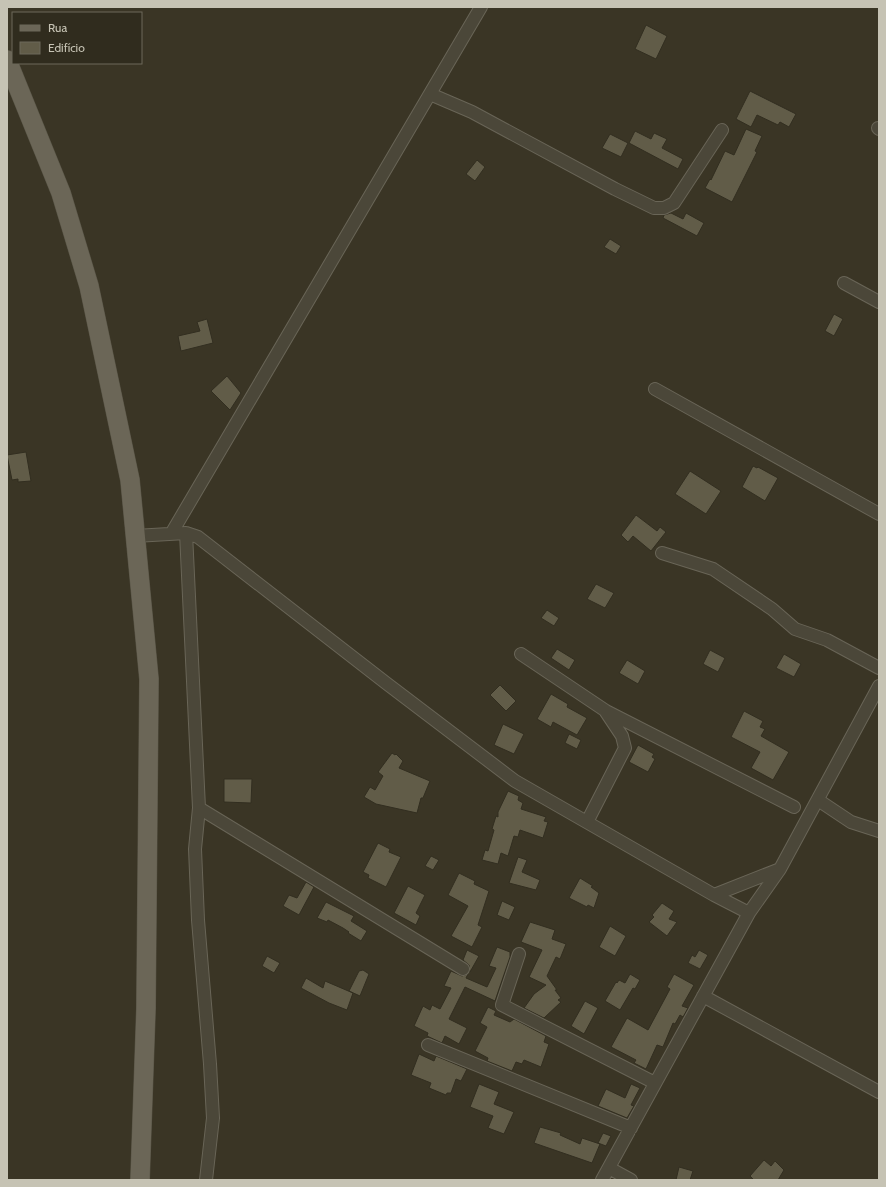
<svg xmlns="http://www.w3.org/2000/svg" width="886" height="1187" font-family="Cabin,sans-serif">
  <style>
    .building { fill: #615c48; stroke: #322e20 }
    .lines { fill: none; stroke-linecap: round; stroke-linejoin: round }
    .minor-casing { stroke: #696557; stroke-width: 14 }
    .primary-casing { stroke: #575345; stroke-width: 20 }
    .minor { stroke: #4b4739; stroke-width: 12 }
    .primary { stroke: #6b6657; stroke-width: 19 }
  </style>
  <rect width="100%" height="100%" fill="#3a3525"/>
  <path class="building" d="M 646,25 L 667,36 L 656,59 L 635,49 Z
    M 750,91 L 796,114 L 789,127 L 780,122 L 778,125 L 757,115 L 751,127 L 736,119 Z
    M 746,129 L 762,136 L 755,151 L 757,152 L 732,202 L 705,188 L 710,179 L 711,180 L 725,151 L 734,155 Z
    M 635,131 L 651,139 L 654,133 L 667,139 L 662,148 L 683,159 L 678,169 L 629,143 Z
    M 610,134 L 628,143 L 621,157 L 602,148 Z
    M 477,160 L 485,167 L 475,181 L 466,174 Z
    M 671,213 L 683,219 L 686,213 L 704,223 L 697,236 L 663,218 L 664,215 Z
    M 610,239 L 621,246 L 616,254 L 604,247 Z
    M 834,314 L 843,319 L 834,336 L 825,331 Z
    M 207,319 L 213,343 L 181,351 L 178,336 L 200,331 L 197,322 Z
    M 227,376 L 241,393 L 230,410 L 211,391 Z
    M 26,452 L 31,481 L 18,482 L 18,479 L 12,480 L 7,455 Z
    M 753,466 L 757,468 L 758,467 L 778,478 L 765,501 L 742,487 Z
    M 690,471 L 721,491 L 706,514 L 675,494 Z
    M 636,515 L 657,531 L 660,527 L 666,532 L 651,551 L 633,536 L 628,542 L 621,535 Z
    M 596,584 L 614,593 L 605,608 L 587,599 Z
    M 547,610 L 559,618 L 554,626 L 541,618 Z
    M 557,649 L 575,660 L 569,670 L 551,658 Z
    M 710,650 L 725,658 L 718,672 L 703,664 Z
    M 784,654 L 801,664 L 794,677 L 776,668 Z
    M 627,660 L 645,671 L 638,684 L 619,673 Z
    M 500,685 L 516,701 L 506,711 L 490,695 Z
    M 551,694 L 568,704 L 567,707 L 587,718 L 577,735 L 553,722 L 551,727 L 537,719 Z
    M 744,711 L 763,721 L 760,727 L 765,729 L 761,736 L 789,752 L 773,780 L 751,768 L 760,752 L 731,737 Z
    M 503,724 L 524,734 L 514,754 L 494,745 Z
    M 569,734 L 581,740 L 577,749 L 565,743 Z
    M 638,745 L 654,754 L 652,757 L 655,759 L 648,772 L 629,762 Z
    M 392,753 L 395,755 L 396,754 L 403,761 L 399,768 L 430,781 L 423,798 L 421,798 L 417,813 L 376,804 L 364,797 L 370,787 L 375,790 L 383,776 L 378,772 Z
    M 224,779 L 252,779 L 251,803 L 224,802 Z
    M 508,791 L 519,796 L 518,800 L 523,803 L 521,809 L 546,817 L 544,821 L 548,822 L 543,838 L 520,830 L 518,837 L 514,836 L 508,856 L 501,853 L 498,864 L 482,860 L 485,850 L 488,851 L 494,830 L 492,829 L 496,816 L 498,817 L 498,812 Z
    M 378,843 L 390,849 L 389,852 L 401,857 L 386,887 L 368,878 L 369,875 L 363,872 Z
    M 431,856 L 439,860 L 433,870 L 425,866 Z
    M 518,857 L 527,860 L 522,872 L 540,880 L 536,890 L 509,883 Z
    M 459,873 L 475,881 L 474,884 L 489,891 L 478,925 L 482,927 L 472,947 L 451,936 L 468,906 L 448,895 Z
    M 580,878 L 593,886 L 591,887 L 599,893 L 594,908 L 588,905 L 587,907 L 569,898 Z
    M 306,882 L 314,887 L 299,915 L 283,906 L 289,895 L 297,898 Z
    M 408,886 L 425,895 L 416,913 L 420,916 L 416,925 L 394,913 Z
    M 502,901 L 515,907 L 509,920 L 497,915 Z
    M 326,902 L 354,916 L 351,921 L 367,931 L 361,941 L 348,933 L 349,932 L 343,928 L 328,920 L 327,922 L 317,918 Z
    M 662,903 L 674,911 L 669,919 L 677,922 L 667,936 L 649,922 L 654,917 L 652,915 Z
    M 530,922 L 555,930 L 552,939 L 566,944 L 560,959 L 556,957 L 547,976 L 557,990 L 555,990 L 561,998 L 558,1000 L 561,1002 L 544,1018 L 524,1008 L 534,994 L 546,985 L 529,977 L 542,950 L 521,942 Z
    M 610,926 L 626,936 L 615,956 L 599,947 Z
    M 497,947 L 510,952 L 510,957 L 497,995 L 495,1001 L 465,987 L 449,1019 L 467,1028 L 459,1044 L 445,1036 L 442,1043 L 427,1036 L 428,1033 L 414,1026 L 423,1006 L 430,1010 L 432,1005 L 440,1009 L 451,988 L 444,986 L 451,971 L 462,976 L 468,974 L 466,978 L 487,987 L 496,968 L 489,966 Z
    M 467,950 L 479,956 L 470,972 L 469,965 L 463,960 Z
    M 699,950 L 708,955 L 700,969 L 688,963 L 692,955 L 695,957 Z
    M 267,956 L 280,963 L 274,973 L 262,966 Z
    M 363,970 L 369,974 L 360,996 L 349,991 L 359,971 Z
    M 630,974 L 640,980 L 635,989 L 633,988 L 620,1010 L 605,1001 L 616,982 L 617,983 L 619,980 L 625,983 Z
    M 674,974 L 694,985 L 682,1006 L 688,1008 L 683,1017 L 680,1015 L 675,1024 L 673,1023 L 663,1047 L 657,1045 L 646,1069 L 634,1063 L 636,1060 L 611,1047 L 627,1018 L 648,1030 L 670,989 L 667,987 Z
    M 306,978 L 323,988 L 325,981 L 353,993 L 347,1010 L 329,1003 L 301,988 Z
    M 585,1001 L 598,1008 L 584,1034 L 571,1026 Z
    M 488,1007 L 496,1011 L 494,1015 L 510,1022 L 514,1019 L 546,1036 L 544,1042 L 549,1044 L 541,1067 L 524,1060 L 522,1064 L 516,1062 L 512,1071 L 487,1061 L 488,1058 L 475,1051 L 487,1027 L 480,1023 Z
    M 419,1054 L 434,1061 L 436,1056 L 467,1069 L 461,1081 L 456,1079 L 451,1093 L 447,1093 L 446,1095 L 429,1088 L 431,1083 L 411,1075 Z
    M 479,1084 L 499,1092 L 494,1104 L 514,1112 L 504,1134 L 488,1128 L 493,1116 L 470,1107 Z
    M 631,1084 L 640,1088 L 631,1105 L 634,1106 L 627,1118 L 598,1106 L 606,1089 L 625,1098 Z
    M 540,1127 L 561,1133 L 560,1135 L 580,1144 L 582,1138 L 600,1144 L 592,1163 L 534,1143 Z
    M 603,1133 L 611,1136 L 606,1146 L 598,1143 Z
    M 764,1160 L 771,1166 L 775,1161 L 784,1170 L 778,1180 L 754,1180 L 750,1176 Z
    M 679,1167 L 693,1171 L 690,1180 L 676,1180 Z"/>
  <g class="lines">
    <g class="minor-casing">
      <path id="minor" d="M 430,94 L 472,112 L 615,189 L 654,208 L 664,208 L 674,203 L 722,130
        M 878,128 L 879,129
        M 844,283 L 879,302
        M 655,389 L 879,514
        M 186,533 L 199,808 L 463,969
        M 171,534 L 481,7
        M 135,536 L 186,533 L 198,537 L 386,683 L 515,781 L 714,895 L 749,913
        M 662,553 L 713,569 L 772,609 L 795,629 L 827,640 L 879,668
        M 521,654 L 606,711 L 794,807
        M 818,800 L 851,822 L 879,831
        M 199,808 L 195,849 L 198,920 L 210,1064 L 213,1118 L 206,1180
        M 587,822 L 625,748 L 622,736 L 606,712
        M 714,895 L 780,869
        M 519,954 L 502,1005 L 655,1083
        M 703,996 L 879,1092
        M 428,1045 L 631,1128
        M 609,1168 L 631,1180
        M 602,1180 L 749,913 L 780,869 L 879,686"/>
    </g>
    <g class="primary-casing">
      <path id="primary" d="M 7,60 L 61,193 L 89,286 L 130,480 L 149,679 L 146,1008 L 140,1180"/>
    </g>
    <use href="#minor" class="minor"/>
    <use href="#primary" class="primary"/>
  </g>
  <rect width="886" height="1187" fill="none" stroke="#c6c3b4" stroke-width="16"/>
  <rect x="12" y="12" width="130" height="52" fill="#302c1e" stroke="#6c685a"/>
  <rect x="20" y="25" width="20" height="6" fill="#6b6657" stroke="#6c685a"/>
  <text x="48" y="32" font-size="12" fill="#c6c3b4">Rua</text>
  <rect x="20" y="42" width="20" height="12" fill="#615c48" stroke="#6c685a"/>
  <text x="48" y="52" font-size="12" fill="#c6c3b4">Edifício</text>
</svg>
